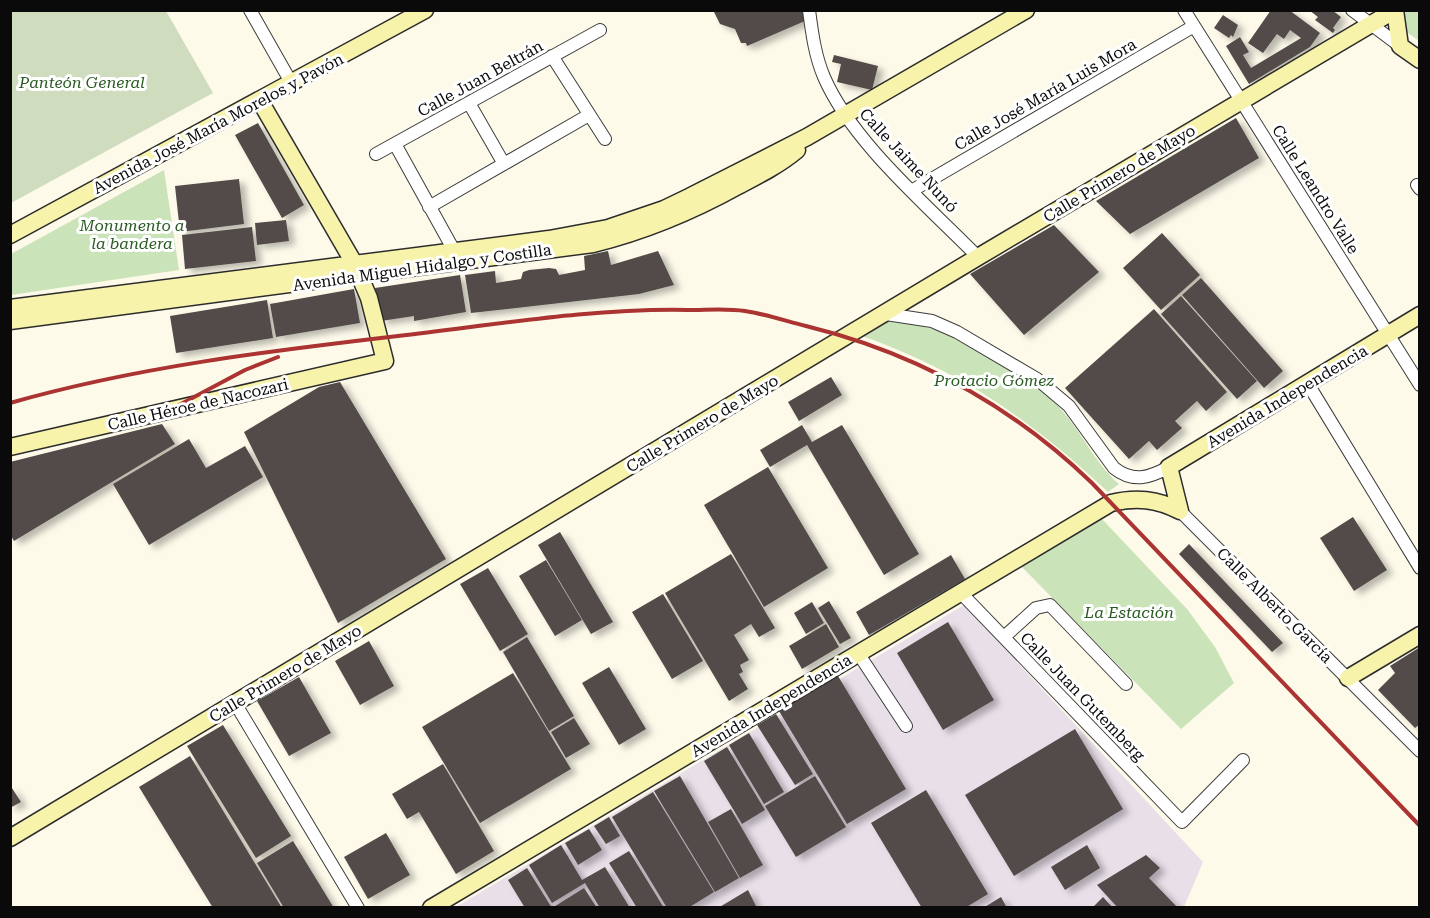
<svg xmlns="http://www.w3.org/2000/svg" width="1430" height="918" font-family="'Roboto Serif',serif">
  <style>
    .industrial { fill: #e8dfe9 }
    .green { fill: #cbe3b8 }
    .cemetery { fill: #d0dcbe }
    .building { fill: #524c48; filter: url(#shadow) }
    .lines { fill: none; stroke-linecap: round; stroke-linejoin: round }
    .street-casing { stroke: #3d3d3d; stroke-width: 14 }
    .secondary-casing { stroke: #2c2c2c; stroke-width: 19 }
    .street { stroke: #fff; stroke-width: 12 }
    .secondary { stroke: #f7f3ab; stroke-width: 16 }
    .rail { stroke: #ab3432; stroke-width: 4 }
    .labels { text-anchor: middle; stroke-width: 6; stroke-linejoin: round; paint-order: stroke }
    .street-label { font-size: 16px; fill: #0a0a0a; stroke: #fff }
    .park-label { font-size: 16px; font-style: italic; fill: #2a5b22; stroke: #fff }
  </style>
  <defs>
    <filter id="shadow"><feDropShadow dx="6" dy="4" stdDeviation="3" flood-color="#0004"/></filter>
  </defs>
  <rect width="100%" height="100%" fill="#fdfaea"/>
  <path class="industrial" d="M 964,605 L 1203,862 L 1184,907 L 454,908 Z"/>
  <path class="green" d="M 1419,11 L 1419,41 L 1408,33 L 1402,23 L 1405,12 Z
    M 164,170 L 179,270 L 11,295 L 11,254 Z
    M 887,322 C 899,322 911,322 923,326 C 959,336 1031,378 1057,405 C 1081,429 1093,462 1119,484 L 1108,492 C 1031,420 963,372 862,336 Z
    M 1102,519 L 1187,609 L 1215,647 L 1234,683 L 1181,729 L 1021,566 Z"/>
  <path class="cemetery" d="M 11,10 L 166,11 L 213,93 L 11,203 Z"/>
  <path class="building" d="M 713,10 L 803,10 L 805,21 L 747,46 L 746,43 L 741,43 L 735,29 L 720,24 Z
    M 1271,10 L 1289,10 L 1320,33 L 1310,47 L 1249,84 L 1226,46 L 1240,37 L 1249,52 L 1243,55 L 1251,68 L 1301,38 L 1290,30 L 1284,39 L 1277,34 L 1263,53 L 1248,43 Z
    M 1309,10 L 1332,10 L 1341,17 L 1333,28 L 1335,30 L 1333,33 L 1315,20 L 1318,17 Z
    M 1223,15 L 1238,25 L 1233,37 L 1231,35 L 1229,38 L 1214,28 Z
    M 834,55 L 878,66 L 872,90 L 837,82 L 841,64 L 832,62 Z
    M 1236,118 L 1259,158 L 1130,234 L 1096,201 Z
    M 258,123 L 304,205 L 282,218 L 235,135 Z
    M 239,179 L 244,224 L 180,232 L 175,186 Z
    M 286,220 L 289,241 L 257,245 L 255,223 Z
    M 1054,225 L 1099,272 L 1024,335 L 970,274 Z
    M 252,227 L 256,261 L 185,269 L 182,235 Z
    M 1162,233 L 1200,275 L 1161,310 L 1123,268 Z
    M 608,251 L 611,265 L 658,251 L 674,285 L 639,294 L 471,313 L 465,275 L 495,271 L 496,283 L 521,279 L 523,272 L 529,270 L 549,268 L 556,269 L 559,275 L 585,270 L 584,256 Z
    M 460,275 L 466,312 L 414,321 L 414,316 L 381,321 L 375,288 Z
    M 1201,278 L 1283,371 L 1264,388 L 1182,295 Z
    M 354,289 L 360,323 L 276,337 L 270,304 Z
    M 1181,296 L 1257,381 L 1237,399 L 1161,314 Z
    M 267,300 L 273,338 L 176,353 L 170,316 Z
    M 1154,309 L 1227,392 L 1206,411 L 1197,401 L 1175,421 L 1182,428 L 1157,450 L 1149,441 L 1129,459 L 1065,388 Z
    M 831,377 L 842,395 L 799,421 L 788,402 Z
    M 340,382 L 446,559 L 338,623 L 244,432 L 319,387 Z
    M 162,424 L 175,444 L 14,541 L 10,534 L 10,462 Z
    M 802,425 L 812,442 L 842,425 L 919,554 L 884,575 L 807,445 L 770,467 L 760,450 Z
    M 189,439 L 206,468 L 245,446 L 263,477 L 149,545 L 113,484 Z
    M 768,467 L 828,568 L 764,607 L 704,505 Z
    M 1353,517 L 1387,570 L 1354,591 L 1320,538 Z
    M 560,532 L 613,622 L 591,634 L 538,545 Z
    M 1189,544 L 1283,643 L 1272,652 L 1179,554 Z
    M 731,554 L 775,628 L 759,637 L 751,624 L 734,635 L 749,660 L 740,665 L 743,672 L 739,674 L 748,689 L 729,701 L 665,593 Z
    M 951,555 L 965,579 L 869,635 L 856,612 Z
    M 546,560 L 582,620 L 555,636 L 519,576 Z
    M 488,568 L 528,634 L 500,651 L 460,584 Z
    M 663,594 L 703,661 L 672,679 L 632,612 Z
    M 829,601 L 851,638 L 840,644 L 818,608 Z
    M 812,602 L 824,623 L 806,634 L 794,613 Z
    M 948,622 L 994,700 L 943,730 L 897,653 Z
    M 826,624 L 839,647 L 802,669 L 789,646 Z
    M 527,637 L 574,716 L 549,731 L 503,652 Z
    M 369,641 L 394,686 L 360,705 L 335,661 Z
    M 1420,647 L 1420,724 L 1415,728 L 1378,690 L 1395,673 L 1390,666 Z
    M 609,667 L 646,729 L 619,745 L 582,683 Z
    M 513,673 L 571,769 L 480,823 L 422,727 Z
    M 838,676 L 906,789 L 847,824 L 779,711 Z
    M 299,677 L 331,733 L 289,756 L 257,701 Z
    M 776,714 L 813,774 L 795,785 L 757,725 Z
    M 574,718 L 590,744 L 566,758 L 551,732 Z
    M 223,725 L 291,836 L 256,858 L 187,746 Z
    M 1075,729 L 1123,809 L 1014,876 L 965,795 Z
    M 749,733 L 784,792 L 764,804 L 729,745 Z
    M 727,747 L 765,810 L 742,824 L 704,761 Z
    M 190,756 L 282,908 L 213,908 L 139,787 Z
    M 443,764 L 494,851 L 456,874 L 419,812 L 407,819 L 392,794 Z
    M 680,776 L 739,878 L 715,892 L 654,791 Z
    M 815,776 L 846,827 L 796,857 L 765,806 Z
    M 10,785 L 21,802 L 10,808 Z
    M 926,790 L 988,894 L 965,908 L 922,908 L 871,823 Z
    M 653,792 L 714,892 L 688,908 L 667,908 L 612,817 Z
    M 731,809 L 763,865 L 740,878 L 708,822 Z
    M 609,817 L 620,836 L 606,844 L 594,826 Z
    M 589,829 L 602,850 L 578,865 L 565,843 Z
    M 386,833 L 410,875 L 368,899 L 344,857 Z
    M 293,841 L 334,908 L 284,908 L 257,863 Z
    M 561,845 L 582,880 L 605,867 L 630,908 L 600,908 L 585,883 L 552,903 L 529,865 Z
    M 1087,845 L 1100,868 L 1065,890 L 1051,867 Z
    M 629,851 L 664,908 L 637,908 L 609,863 Z
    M 1146,855 L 1160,868 L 1149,878 L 1178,908 L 1118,908 L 1097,885 Z
    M 527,868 L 552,908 L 525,908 L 508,880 Z
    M 584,888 L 597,908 L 552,908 Z
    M 748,890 L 757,908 L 718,908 Z
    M 1001,897 L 1007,908 L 983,908 Z
    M 1103,897 L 1113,908 L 1092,908 Z"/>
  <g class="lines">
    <g class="street-casing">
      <path id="street" d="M 250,10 L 292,84
        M 809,10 C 812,33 815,56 824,77 C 852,142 928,206 978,257
        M 1184,10 L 1420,385
        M 1352,10 L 1400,46
        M 552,56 L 605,139
        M 469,103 L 504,164
        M 395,144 L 457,256
        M 376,154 L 600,30
        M 1417,185 L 1420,189
        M 913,190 L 1194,26
        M 429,207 L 589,115
        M 886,314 L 932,321 L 957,332 L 1037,379 L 1069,406 L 1114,468 C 1133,483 1149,478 1169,467
        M 1308,384 L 1420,568
        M 1180,511 L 1420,751
        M 961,593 L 1182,822 L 1243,760
        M 1004,637 L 1036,608 L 1050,605 L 1126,684
        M 858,653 L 906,726
        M 235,703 L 358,908"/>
    </g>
    <g class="secondary-casing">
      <path id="secondary" d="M 1395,10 L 1400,46 L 1420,60
        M 10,235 L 425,10
        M 10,308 L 549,239 L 608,228 L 664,209 L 689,197 L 807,137 L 1026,10
        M 10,321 L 593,244 C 646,231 691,212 738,186 C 759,175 779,165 797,150
        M 10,447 L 385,361 L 369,298 L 354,263 L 260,101
        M 1180,511 L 1169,467 L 1420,315
        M 1348,678 L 1420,635
        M 10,838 L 978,257 L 1395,10
        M 431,908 L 1111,503 C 1136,497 1157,499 1180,511"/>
    </g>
    <use href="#street" class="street"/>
    <use href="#secondary" class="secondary"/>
    <path class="rail" d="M 10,403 C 136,367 269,351 398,336 C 495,325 591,308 688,310 C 707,310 727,308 745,311 C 765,314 786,321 806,326 C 916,353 1010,404 1092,483 L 1420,826
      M 149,421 L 245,370 L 278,357"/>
  </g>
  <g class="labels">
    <g class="street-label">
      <text transform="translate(480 78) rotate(-29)" y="6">Calle Juan Beltrán</text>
      <text transform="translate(1045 94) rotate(-30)" y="6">Calle José María Luis Mora</text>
      <text transform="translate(218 123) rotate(-28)" y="6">Avenida José María Morelos y Pavón</text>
      <text transform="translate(909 160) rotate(47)" y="6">Calle Jaime Nunó</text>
      <text transform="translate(1119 173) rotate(-31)" y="6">Calle Primero de Mayo</text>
      <text transform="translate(1316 189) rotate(58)" y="6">Calle Leandro Valle</text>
      <text transform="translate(422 267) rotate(-8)" y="6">Avenida Miguel Hidalgo y Costilla</text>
      <text transform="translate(1287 396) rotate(-31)" y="6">Avenida Independencia</text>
      <text transform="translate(198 404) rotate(-13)" y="6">Calle Héroe de Nacozari</text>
      <text transform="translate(702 423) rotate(-31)" y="6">Calle Primero de Mayo</text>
      <text transform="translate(1275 605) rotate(45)" y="6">Calle Alberto García</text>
      <text transform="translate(285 673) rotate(-31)" y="6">Calle Primero de Mayo</text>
      <text transform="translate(1083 696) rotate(46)" y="6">Calle Juan Gutemberg</text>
      <text transform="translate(771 705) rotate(-31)" y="6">Avenida Independencia</text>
    </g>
    <g class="park-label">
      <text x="82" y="88">Panteón General</text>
      <text x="132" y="231">Monumento a<tspan x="132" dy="18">la bandera</tspan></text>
      <text x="994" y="386">Protacio Gómez</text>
      <text x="1129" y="618">La Estación</text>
    </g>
  </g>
  <rect width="1430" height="918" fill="none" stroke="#0a0a0a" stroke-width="24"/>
</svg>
